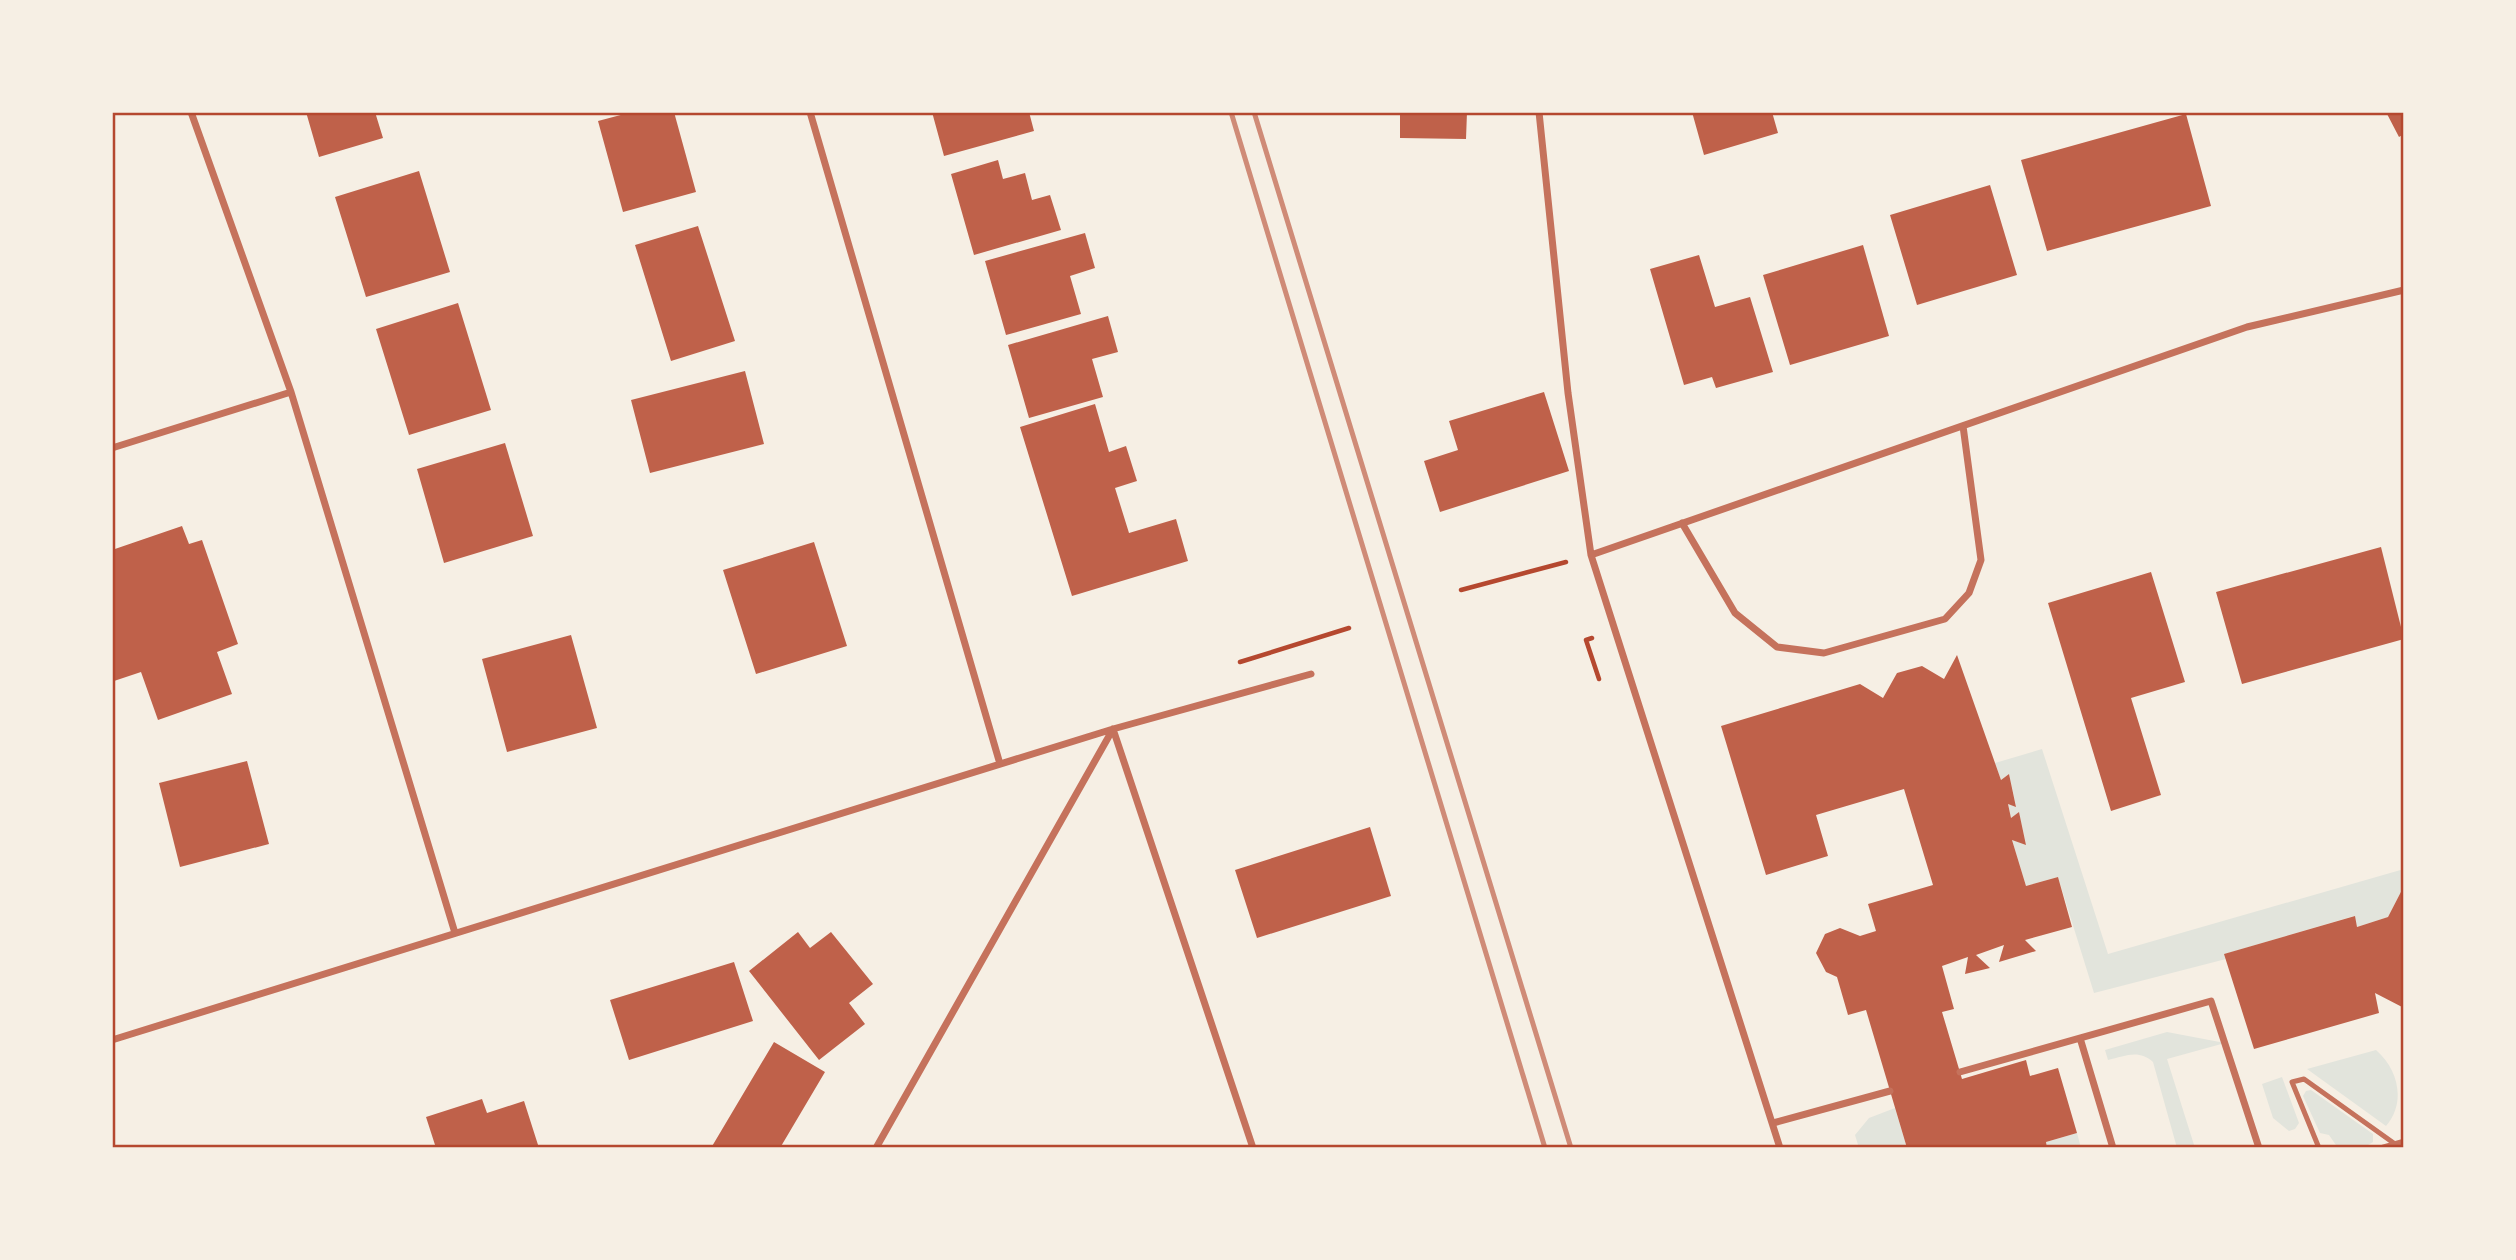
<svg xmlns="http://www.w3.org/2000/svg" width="2516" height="1260" font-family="Manrope,sans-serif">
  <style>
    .green { fill: #e2e4dc }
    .building { fill: #bf614a }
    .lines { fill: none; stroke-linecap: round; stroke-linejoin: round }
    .path { stroke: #b5482f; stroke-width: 4.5 }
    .service { stroke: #c5725c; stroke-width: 5 }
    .minor { stroke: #c5725c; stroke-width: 7 }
    .rail { stroke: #cf8b77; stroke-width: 5 }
    .neatline { fill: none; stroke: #b5482f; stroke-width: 2.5 }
  </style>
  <rect width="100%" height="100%" fill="#f6efe4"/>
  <path class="green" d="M 2042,749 L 2108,954 L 2404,869 L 2404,886 L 2388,917 L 2357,927 L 2354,916 L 2225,954 L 2226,959 L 2094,993 L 2058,877 L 2026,886 L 2012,840 L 2026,844 L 2019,813 L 2011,818 L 2008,804 L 2016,806 L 2009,774 L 2001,780 L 1995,763 Z
    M 2167,1032 L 2225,1043 L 2167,1059 L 2195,1148 L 2177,1148 L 2153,1062 C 2139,1049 2125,1056 2108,1060 L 2105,1050 Z
    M 2376,1050 C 2399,1070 2406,1103 2386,1126 L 2307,1069 Z
    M 2282,1077 L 2299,1123 L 2295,1129 L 2289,1131 L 2273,1118 L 2262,1084 Z
    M 2311,1090 L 2373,1134 L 2373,1142 L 2363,1148 L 2338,1148 L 2329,1135 L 2320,1133 L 2303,1096 L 2306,1091 Z
    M 1895,1108 L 1907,1148 L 1859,1148 L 1855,1135 L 1869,1118 Z
    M 2077,1133 L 2081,1148 L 2047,1148 L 2046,1142 Z"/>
  <path class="building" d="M 306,112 L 375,112 L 383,138 L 319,157 Z
    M 632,112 L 674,112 L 696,192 L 623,212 L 598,121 Z
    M 932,112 L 1029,112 L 1034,131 L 944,156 Z
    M 1400,112 L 1467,112 L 1466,139 L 1400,138 Z
    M 1692,112 L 1772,112 L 1778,133 L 1704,155 Z
    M 2386,112 L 2404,112 L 2404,134 L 2399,137 Z
    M 2186,114 L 2211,206 L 2047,251 L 2021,160 Z
    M 998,160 L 1003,179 L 1025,173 L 1032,200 L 1050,195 L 1061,230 L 974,255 L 951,174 Z
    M 419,171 L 450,272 L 366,297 L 335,197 Z
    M 1990,185 L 2017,275 L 1917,305 L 1890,215 Z
    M 698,226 L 735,341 L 671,361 L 635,245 Z
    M 1085,233 L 1095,268 L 1070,276 L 1081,314 L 1006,335 L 985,261 Z
    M 1863,245 L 1889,336 L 1790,365 L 1763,275 Z
    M 1699,255 L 1715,307 L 1750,297 L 1773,372 L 1716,388 L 1712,377 L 1684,385 L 1650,269 Z
    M 458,303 L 491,410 L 409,435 L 376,329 Z
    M 1108,316 L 1118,352 L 1092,359 L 1103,397 L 1029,418 L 1008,345 Z
    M 745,371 L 764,444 L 650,473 L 631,400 Z
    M 1544,392 L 1569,471 L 1440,512 L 1424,461 L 1458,450 L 1449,421 Z
    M 1095,404 L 1109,452 L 1126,446 L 1137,481 L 1115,488 L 1129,533 L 1176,519 L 1188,561 L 1072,596 L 1020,427 Z
    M 505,443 L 533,536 L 444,563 L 417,469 Z
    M 182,526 L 189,544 L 202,540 L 238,644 L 217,652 L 232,694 L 158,720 L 141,672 L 114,681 L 112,676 L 112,550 Z
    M 814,542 L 847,646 L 756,674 L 723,570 Z
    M 2381,547 L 2404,639 L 2242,684 L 2216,592 Z
    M 2151,572 L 2185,682 L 2131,698 L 2161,795 L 2111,811 L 2048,603 Z
    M 571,635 L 597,728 L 507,752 L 482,659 Z
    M 1957,655 L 2001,780 L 2009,774 L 2016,807 L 2008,804 L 2011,818 L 2019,812 L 2026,845 L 2012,840 L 2026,886 L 2058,877 L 2072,927 L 2025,940 L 2036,951 L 1999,962 L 2004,945 L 1976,955 L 1990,968 L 1965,974 L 1968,957 L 1942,966 L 1954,1009 L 1942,1012 L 1962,1079 L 2026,1060 L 2030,1076 L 2058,1068 L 2077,1133 L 2046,1142 L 2047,1148 L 1907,1148 L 1866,1010 L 1848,1015 L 1837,977 L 1826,972 L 1816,953 L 1825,934 L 1840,928 L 1860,936 L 1876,931 L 1868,904 L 1933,885 L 1904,789 L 1816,815 L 1828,856 L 1766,875 L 1721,726 L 1860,684 L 1883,698 L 1897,673 L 1922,666 L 1944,679 Z
    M 247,761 L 269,844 L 180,867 L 159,783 Z
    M 1370,827 L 1391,896 L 1257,938 L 1235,870 Z
    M 2404,886 L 2404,1008 L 2375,993 L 2379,1013 L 2254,1049 L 2224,954 L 2355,916 L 2357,927 L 2388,917 Z
    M 798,932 L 810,948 L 831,932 L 873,984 L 849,1003 L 865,1024 L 819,1060 L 749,971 Z
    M 734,962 L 753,1021 L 629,1060 L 610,1000 Z
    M 774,1042 L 825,1072 L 780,1148 L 711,1148 Z
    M 482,1099 L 487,1113 L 524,1101 L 539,1148 L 436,1148 L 426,1117 Z"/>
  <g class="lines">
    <path class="path" d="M 1461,590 L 1566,562
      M 1592,638 L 1586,640 L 1599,679
      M 1240,662 L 1349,628"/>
    <path class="service" d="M 2319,1148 L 2292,1082 L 2304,1079 L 2395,1144"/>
    <path class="minor" d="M 191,112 L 291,392 L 455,933
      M 810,112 L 1000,764
      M 1539,112 L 1568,393 L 1591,555 L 1780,1148
      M 112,448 L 291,392
      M 1682,523 L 1735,613 L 1777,647 L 1824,653 L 1945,619 L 1969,593 L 1981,560 L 1963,426
      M 1591,555 L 2247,327 L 2404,290
      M 1113,729 L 1253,1148
      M 2080,1038 L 2113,1148
      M 112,1040 L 1113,729 L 1311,674
      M 1960,1072 L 2211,1001 L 2259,1148
      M 1773,1123 L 1890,1091
      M 876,1148 L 1113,729
      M 2383,1148 L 2404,1142"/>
    <path class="rail" d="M 1231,112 L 1545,1148
      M 1254,112 L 1571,1148"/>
  </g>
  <rect width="2516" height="1260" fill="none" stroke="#f6efe4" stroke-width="228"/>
  <rect x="114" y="114" width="2288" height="1032" class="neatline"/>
</svg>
